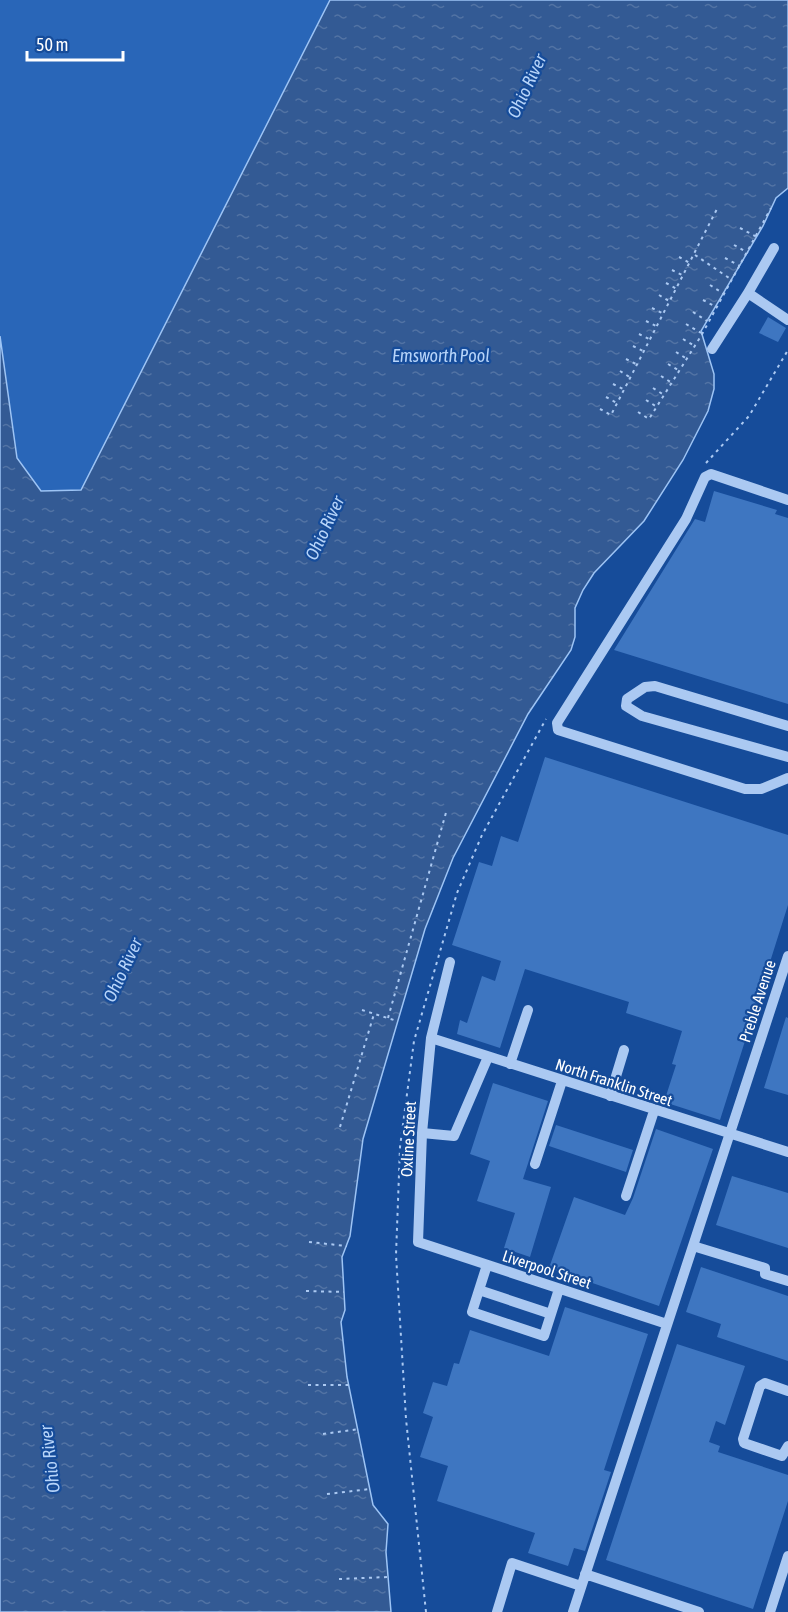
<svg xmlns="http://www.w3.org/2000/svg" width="788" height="1612" font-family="'Asap Condensed',sans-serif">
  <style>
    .grass { fill: #2966b8 }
    .water { fill: url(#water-ripples); stroke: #9dc4f5; stroke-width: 1.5 }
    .building { fill: #3e76c1 }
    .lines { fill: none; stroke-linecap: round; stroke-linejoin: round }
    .path { stroke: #abc9f2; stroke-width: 2; stroke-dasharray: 3 4.5; stroke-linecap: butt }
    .minor { stroke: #abc9f2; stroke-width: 10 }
    .labels { text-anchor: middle; stroke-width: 4.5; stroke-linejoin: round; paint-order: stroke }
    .street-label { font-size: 16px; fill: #fff; stroke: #164c9a }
    .water-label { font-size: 18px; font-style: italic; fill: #b7d4f9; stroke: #164c9a }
  </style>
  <defs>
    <pattern id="water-ripples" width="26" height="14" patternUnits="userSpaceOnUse" patternTransform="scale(1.5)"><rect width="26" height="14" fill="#335a94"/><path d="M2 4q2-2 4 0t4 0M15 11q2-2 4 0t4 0" fill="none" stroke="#5273a4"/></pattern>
  </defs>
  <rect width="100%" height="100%" fill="#164c9a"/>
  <path class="grass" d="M 0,0 L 330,0 L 82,491 L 41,491 L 17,458 L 0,336 Z"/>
  <path class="water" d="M 330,0 L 788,0 L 788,188 L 776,198 L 763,226 L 701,331 L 714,374 L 714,389 L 708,411 L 683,460 L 644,521 L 594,573 L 583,590 L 575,608 L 575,637 L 571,650 L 528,714 L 453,858 L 425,929 L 363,1139 L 350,1236 L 342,1257 L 345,1310 L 341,1322 L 347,1377 L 373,1505 L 388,1524 L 386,1552 L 391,1612 L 0,1612 L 0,336 L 17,458 L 41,491 L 81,490 Z"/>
  <path class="building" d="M 768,317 L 786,328 L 778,342 L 759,333 Z
    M 714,491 L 777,510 L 775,514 L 788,518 L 788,704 L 614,650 L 695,519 L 705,522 Z
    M 545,757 L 788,835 L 788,905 L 720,1120 L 664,1102 L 676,1065 L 672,1064 L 682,1031 L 626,1013 L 629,1002 L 525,969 L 500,1048 L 457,1034 L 460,1020 L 467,1023 L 482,976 L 495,981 L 501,961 L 452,945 L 479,862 L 492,866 L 501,836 L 518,842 Z
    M 786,1017 L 788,1018 L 788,1095 L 764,1088 Z
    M 493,1083 L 548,1101 L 523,1179 L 551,1187 L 530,1257 L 504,1248 L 515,1213 L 477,1201 L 490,1161 L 470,1154 Z
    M 556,1125 L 633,1150 L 626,1172 L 549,1146 Z
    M 656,1129 L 713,1149 L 659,1306 L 549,1268 L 574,1197 L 625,1215 L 633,1198 Z
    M 732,1176 L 788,1193 L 788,1248 L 716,1225 Z
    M 701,1267 L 788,1296 L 788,1361 L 717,1337 L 721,1324 L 686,1312 Z
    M 565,1307 L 648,1334 L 604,1470 L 611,1472 L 585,1551 L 574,1548 L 568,1566 L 528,1553 L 535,1533 L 437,1501 L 448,1466 L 420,1457 L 433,1417 L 423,1413 L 433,1382 L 447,1386 L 454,1363 L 459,1364 L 470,1330 L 549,1356 Z
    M 677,1344 L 745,1366 L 725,1425 L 716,1421 L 709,1442 L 720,1446 L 718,1452 L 788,1475 L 788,1501 L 753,1609 L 606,1560 Z"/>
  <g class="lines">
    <path class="path" d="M 740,228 L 757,237
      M 734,245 L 748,253
      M 695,255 L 732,280
      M 679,257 L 690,263
      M 725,258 L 740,266
      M 672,270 L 684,276
      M 666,283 L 677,289
      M 710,285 L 724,294
      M 659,295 L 671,302
      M 703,300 L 716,307
      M 652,308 L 664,314
      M 693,312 L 707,321
      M 646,321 L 658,327
      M 686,324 L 701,333
      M 639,334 L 651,340
      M 683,339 L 695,346
      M 633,346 L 645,352
      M 676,352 L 687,359
      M 626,359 L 638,365
      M 668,364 L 680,371
      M 620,371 L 631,378
      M 661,376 L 672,383
      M 613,384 L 625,390
      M 653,388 L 664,395
      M 606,397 L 617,403
      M 646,400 L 657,407
      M 600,409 L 611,415 L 717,209
      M 638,412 L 649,419 L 701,336 L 771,208
      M 706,463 L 749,416 L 788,350
      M 362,1010 L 397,1021
      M 388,1018 L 447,809
      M 340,1127 L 374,1014
      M 309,1242 L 347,1246
      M 306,1291 L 344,1292
      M 308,1385 L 349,1385
      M 323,1434 L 360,1429
      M 327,1494 L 370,1489
      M 339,1579 L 388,1577
      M 426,1612 L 406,1419 L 396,1255 L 400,1147 L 414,1041 L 457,893 L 482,835 L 546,719"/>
    <path class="minor" d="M 748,293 L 774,248
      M 712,349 L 748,293 L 788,320
      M 788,500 L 711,474 L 705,477 L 686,519 L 557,723 L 558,730 L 745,789 L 761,789 L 788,778
      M 788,726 L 655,686 L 645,687 L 627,699 L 626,706 L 642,716 L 788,757
      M 450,962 L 431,1038 L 422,1133 L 418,1242 L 667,1324
      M 431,1038 L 788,1152
      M 510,1064 L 528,1010
      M 610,1096 L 624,1050
      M 422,1133 L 454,1136 L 488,1057
      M 535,1164 L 562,1081
      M 626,1196 L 654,1111
      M 693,1246 L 765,1268 L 765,1274 L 788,1281
      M 487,1265 L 472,1312 L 544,1336 L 559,1289
      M 479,1290 L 551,1314
      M 788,1391 L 765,1383 L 760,1386 L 743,1439 L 744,1443 L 782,1456 L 788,1446
      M 585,1574 L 699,1612
      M 497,1612 L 512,1563 L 581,1586
      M 573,1612 L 788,956
      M 770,1612 L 788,1556"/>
  </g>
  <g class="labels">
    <g class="street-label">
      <text transform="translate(757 1001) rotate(-72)" y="6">Preble Avenue</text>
      <text transform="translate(614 1082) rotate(18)" y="6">North Franklin Street</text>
      <text transform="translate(408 1139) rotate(-87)" y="6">Oxline Street</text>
      <text transform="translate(547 1269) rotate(18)" y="6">Liverpool Street</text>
    </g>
    <g class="water-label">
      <text transform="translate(527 86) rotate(-65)" y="6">Ohio River</text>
      <text x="441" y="362">Emsworth Pool</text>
      <text transform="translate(325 528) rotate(-65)" y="6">Ohio River</text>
      <text transform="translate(123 970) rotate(-65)" y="6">Ohio River</text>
      <text transform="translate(50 1459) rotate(-97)" y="6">Ohio River</text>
    </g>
  </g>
  <path d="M27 51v9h96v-9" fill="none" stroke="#ffffff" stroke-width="3"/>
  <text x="36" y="51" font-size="18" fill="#ffffff" stroke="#164c9a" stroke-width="4.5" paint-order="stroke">50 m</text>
</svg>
